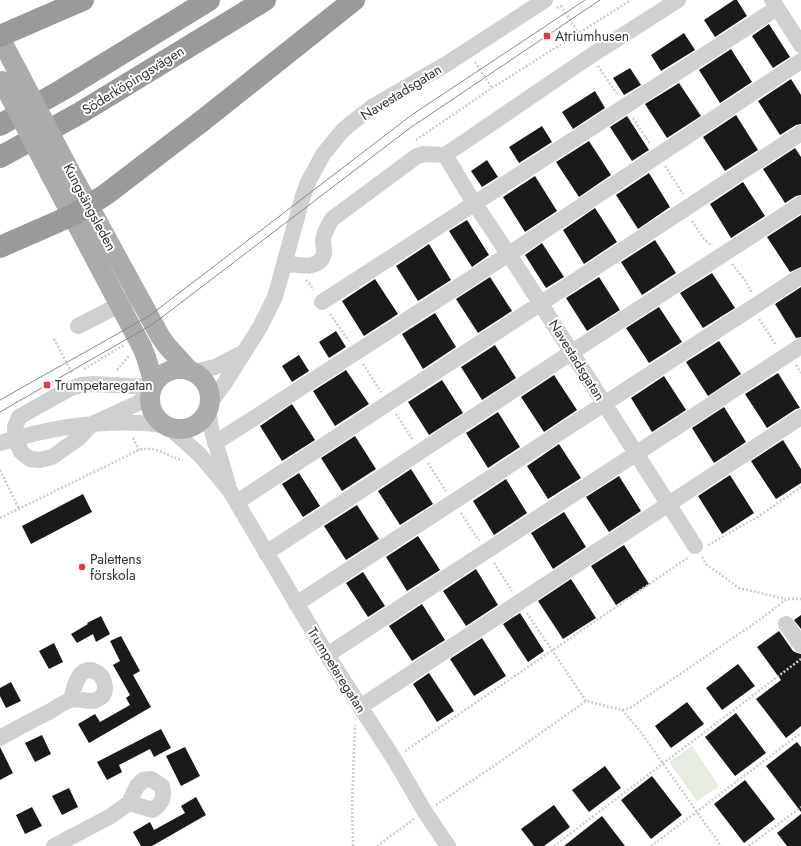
<svg xmlns="http://www.w3.org/2000/svg" width="801" height="846" font-family="Jost,sans-serif">
  <style>
    .green { fill: #e6ecdf }
    .building { fill: #1a1a1a }
    .lines { fill: none; stroke-linecap: round; stroke-linejoin: round }
    .path { stroke: #cdcdcd; stroke-width: 2.5; stroke-dasharray: 2 2; stroke-linecap: butt }
    .minor { stroke: #d0d0d0; stroke-width: 16 }
    .major { stroke: #ababab; stroke-width: 20 }
    .highway { stroke: #9a9a9a; stroke-width: 22 }
    .tram { stroke: #888; stroke-width: 1 }
    .minor-bridge { stroke: #d0d0d0; stroke-width: 16 }
    .major-bridge { stroke: #ababab; stroke-width: 20 }
    .poi-dot { fill: #e63946; stroke: #fff; stroke-width: 1.5 }
    .labels { text-anchor: middle; stroke-width: 4; stroke-linejoin: round; paint-order: stroke }
    .poi-label { font-size: 14px; fill: #333; stroke: #fff; text-anchor: start }
    .street-label { font-size: 14px; fill: #333; stroke: #fff }
  </style>
  <rect width="100%" height="100%" fill="#fff"/>
  <path class="green" d="M 692,746 L 719,786 L 697,801 L 669,762 Z"/>
  <path class="building" d="M 734,0 L 737,0 L 747,16 L 715,37 L 704,20 Z
    M 769,24 L 790,57 L 773,68 L 752,36 Z
    M 684,33 L 695,50 L 661,71 L 651,55 Z
    M 731,49 L 752,82 L 720,103 L 699,70 Z
    M 630,68 L 641,85 L 624,95 L 613,78 Z
    M 791,79 L 801,95 L 801,124 L 796,125 L 780,135 L 758,101 Z
    M 679,83 L 701,116 L 667,138 L 645,104 Z
    M 595,91 L 605,108 L 573,129 L 562,112 Z
    M 736,115 L 758,150 L 725,171 L 703,137 Z
    M 627,116 L 649,150 L 632,161 L 610,127 Z
    M 542,126 L 552,142 L 519,163 L 509,147 Z
    M 589,141 L 611,175 L 579,197 L 556,162 Z
    M 795,148 L 801,157 L 801,195 L 796,196 L 785,203 L 763,169 Z
    M 487,160 L 498,177 L 482,187 L 471,171 Z
    M 649,173 L 670,207 L 638,229 L 616,195 Z
    M 535,176 L 557,211 L 525,232 L 503,197 Z
    M 743,182 L 765,216 L 731,238 L 710,204 Z
    M 595,208 L 617,242 L 584,264 L 563,230 Z
    M 801,215 L 801,267 L 790,272 L 767,237 Z
    M 467,220 L 489,255 L 472,267 L 449,231 Z
    M 655,240 L 676,273 L 642,295 L 621,262 Z
    M 542,243 L 564,277 L 546,288 L 525,255 Z
    M 429,244 L 451,280 L 418,301 L 396,266 Z
    M 712,273 L 735,308 L 703,328 L 680,293 Z
    M 490,277 L 512,311 L 478,333 L 456,299 Z
    M 599,277 L 620,310 L 587,331 L 566,298 Z
    M 375,279 L 398,314 L 364,336 L 342,301 Z
    M 801,287 L 801,337 L 796,338 L 775,304 Z
    M 659,307 L 682,342 L 649,363 L 626,328 Z
    M 435,313 L 456,347 L 423,369 L 402,334 Z
    M 336,331 L 346,347 L 329,358 L 319,342 Z
    M 719,341 L 741,374 L 708,396 L 686,362 Z
    M 495,345 L 516,378 L 482,400 L 461,367 Z
    M 299,355 L 309,371 L 292,382 L 282,366 Z
    M 346,370 L 369,404 L 335,426 L 313,391 Z
    M 778,373 L 800,408 L 796,409 L 767,428 L 745,394 Z
    M 554,375 L 577,410 L 544,432 L 521,397 Z
    M 664,376 L 686,410 L 652,432 L 631,398 Z
    M 442,380 L 463,413 L 429,435 L 408,402 Z
    M 292,404 L 315,440 L 282,461 L 260,426 Z
    M 724,407 L 746,442 L 714,463 L 692,428 Z
    M 498,412 L 520,447 L 488,468 L 466,433 Z
    M 355,436 L 376,469 L 342,491 L 321,458 Z
    M 783,440 L 801,469 L 801,483 L 776,499 L 751,461 Z
    M 559,444 L 581,478 L 548,499 L 527,466 Z
    M 411,469 L 433,504 L 400,525 L 378,491 Z
    M 299,473 L 320,506 L 303,517 L 282,484 Z
    M 730,475 L 754,513 L 722,534 L 698,496 Z
    M 619,476 L 641,511 L 609,532 L 586,497 Z
    M 506,479 L 527,513 L 494,535 L 473,501 Z
    M 83,494 L 92,512 L 31,544 L 22,526 Z
    M 357,505 L 379,539 L 346,560 L 324,526 Z
    M 564,512 L 586,547 L 553,569 L 531,533 Z
    M 418,536 L 440,570 L 407,591 L 386,557 Z
    M 624,545 L 649,584 L 616,605 L 591,566 Z
    M 476,569 L 498,605 L 466,626 L 443,591 Z
    M 363,572 L 385,606 L 368,617 L 346,583 Z
    M 571,579 L 596,618 L 563,639 L 538,601 Z
    M 422,604 L 445,640 L 412,661 L 389,626 Z
    M 520,613 L 544,651 L 528,662 L 503,624 Z
    M 801,615 L 801,629 L 794,620 Z
    M 101,616 L 110,634 L 96,642 L 93,634 L 77,643 L 71,634 L 88,624 L 87,623 Z
    M 779,631 L 793,651 L 797,653 L 801,654 L 801,726 L 786,738 L 756,699 L 781,680 L 757,647 Z
    M 121,636 L 140,671 L 133,675 L 151,707 L 89,743 L 78,724 L 95,714 L 100,722 L 130,705 L 126,698 L 130,695 L 113,665 L 120,661 L 110,641 Z
    M 482,638 L 506,676 L 474,696 L 450,659 Z
    M 54,643 L 63,662 L 49,669 L 39,651 Z
    M 738,664 L 755,686 L 722,710 L 706,688 Z
    M 429,673 L 454,711 L 437,722 L 413,684 Z
    M 11,682 L 21,701 L 6,708 L 0,696 L 0,688 Z
    M 687,702 L 704,724 L 671,748 L 655,726 Z
    M 736,713 L 766,753 L 735,776 L 705,737 Z
    M 161,729 L 171,748 L 154,757 L 150,749 L 119,765 L 122,772 L 107,780 L 97,762 Z
    M 42,735 L 51,754 L 35,762 L 25,743 Z
    M 797,742 L 801,747 L 801,812 L 766,766 Z
    M 0,747 L 13,773 L 0,780 Z
    M 185,747 L 200,776 L 181,786 L 166,756 Z
    M 605,766 L 621,788 L 589,812 L 572,790 Z
    M 652,776 L 682,815 L 651,839 L 621,800 Z
    M 745,780 L 775,819 L 744,843 L 714,804 Z
    M 69,788 L 78,807 L 62,815 L 52,796 Z
    M 196,797 L 206,815 L 152,846 L 141,846 L 133,832 L 150,822 L 154,830 L 185,813 L 181,806 Z
    M 554,805 L 570,827 L 544,846 L 534,846 L 521,829 Z
    M 32,807 L 42,826 L 25,834 L 16,815 Z
    M 801,814 L 801,846 L 787,846 L 777,833 Z
    M 602,816 L 625,846 L 564,846 Z"/>
  <g class="lines">
    <path class="path" d="M 557,8 L 561,6 L 585,43
      M 475,62 L 492,88
      M 598,66 L 617,94
      M 633,118 L 650,144
      M 416,140 L 492,88 L 631,0
      M 665,166 L 683,194
      M 692,221 L 704,239 L 711,245
      M 732,264 L 745,280 L 751,292
      M 306,280 L 309,283 L 314,290
      M 330,314 L 349,341
      M 759,319 L 776,345
      M 54,339 L 72,373
      M 363,364 L 381,392
      M 796,365 L 801,373
      M 84,369 L 124,345
      M 117,370 L 129,356
      M 396,414 L 413,440
      M 133,438 L 139,450
      M 428,463 L 446,491
      M 0,470 L 19,509
      M 461,513 L 479,541
      M 0,518 L 139,450 C 158,445 166,457 183,460
      M 708,545 L 759,516 L 801,487
      M 702,557 L 706,564 L 739,588 L 786,599
      M 494,563 L 512,591
      M 527,613 L 586,701
      M 622,710 L 640,731 L 721,846
      M 405,751 L 689,557
      M 436,805 L 504,759 L 586,701 L 622,710 L 630,708 L 758,621 L 787,599 L 801,599
      M 353,846 L 352,804 L 355,725
      M 377,846 L 414,819
      M 554,846 L 801,659
      M 651,846 L 801,733
      M 749,846 L 801,807"/>
    <path class="minor" d="M 772,0 L 801,45
      M 445,155 L 471,198 L 523,276 L 695,546
      M 285,263 C 297,265 319,271 324,254 C 325,251 323,246 323,242 C 323,234 328,226 332,219 L 417,156 L 424,154 L 445,155 L 592,55 L 678,0
      M 322,302 L 777,8
      M 78,326 L 131,299
      M 193,372 L 215,367 L 244,352
      M 150,396 L 136,404 L 92,424 L 79,438 L 52,457 L 40,460 L 30,459 L 21,452 L 15,438 L 15,427 L 19,417 L 69,389 L 81,385 L 93,384 L 152,387
      M 210,403 L 224,384 L 260,327 L 275,297 L 302,199 L 308,182 L 324,153 L 344,129 L 372,107 L 448,63 L 545,0
      M 208,411 L 211,428 L 228,484
      M 170,428 L 200,455 L 230,491 L 327,655 L 394,759 L 425,812
      M 0,443 C 52,427 109,418 164,425
      M 215,443 L 509,254 L 801,61
      M 237,502 L 801,133
      M 266,553 L 572,352 L 801,204
      M 296,604 L 801,276
      M 786,624 L 801,645
      M 327,655 L 801,346
      M 360,707 L 801,417
      M 0,738 C 16,729 32,720 49,712 C 55,708 63,703 70,700 C 80,697 91,705 100,698 C 105,695 106,687 104,682 C 103,677 99,673 94,671 C 79,664 73,690 71,700
      M 435,827 L 448,846
      M 54,846 L 111,816 L 129,803 L 137,786 L 143,780 L 151,779 L 162,786 C 165,797 162,803 153,810 L 129,803"/>
    <path class="major" d="M 0,38 L 17,70
      M 65,162 L 160,336 L 167,346 L 189,370
      M 49,172 L 142,347 L 146,357 L 154,384
      M150 399a30 30 0 1 1 60 0a30 30 0 1 1-60 0Z"/>
    <path class="highway" d="M 0,36 L 83,0
      M 0,125 L 62,90 L 209,0
      M 0,157 L 80,113 L 265,0
      M 0,247 L 73,215 L 105,195 L 202,121 L 354,0"/>
    <path class="tram" d="M 0,400 L 149,316 L 413,114 L 585,0
      M 0,412 L 153,324 L 410,128 L 600,0"/>
    <path class="minor-bridge" d="M 425,812 L 435,827"/>
    <path class="major-bridge" d="M 17,70 L 65,162
      M 2,81 L 49,172"/>
  </g>
  <g class="poi-dot">
    <rect x="543" y="32" width="8" height="8" rx="2"/>
    <rect x="43" y="381" width="8" height="8" rx="2"/>
    <circle cx="82" cy="567" r="4"/>
  </g>
  <g class="labels">
    <g class="poi-label">
      <text x="555" y="41">Atriumhusen</text>
      <text x="55" y="390">Trumpetaregatan</text>
      <text x="90" y="564">Palettens<tspan x="90" dy="16">förskola</tspan></text>
    </g>
    <g class="street-label">
      <text transform="translate(133 80) rotate(-32)" y="5">Söderköpingsvägen</text>
      <text transform="translate(401 92) rotate(-32)" y="5">Navestadsgatan</text>
      <text transform="translate(90 207) rotate(62)" y="5">Kungsängsleden</text>
      <text transform="translate(577 360) rotate(58)" y="5">Navestadsgatan</text>
      <text transform="translate(337 670) rotate(58)" y="5">Trumpetaregatan</text>
    </g>
  </g>
</svg>
